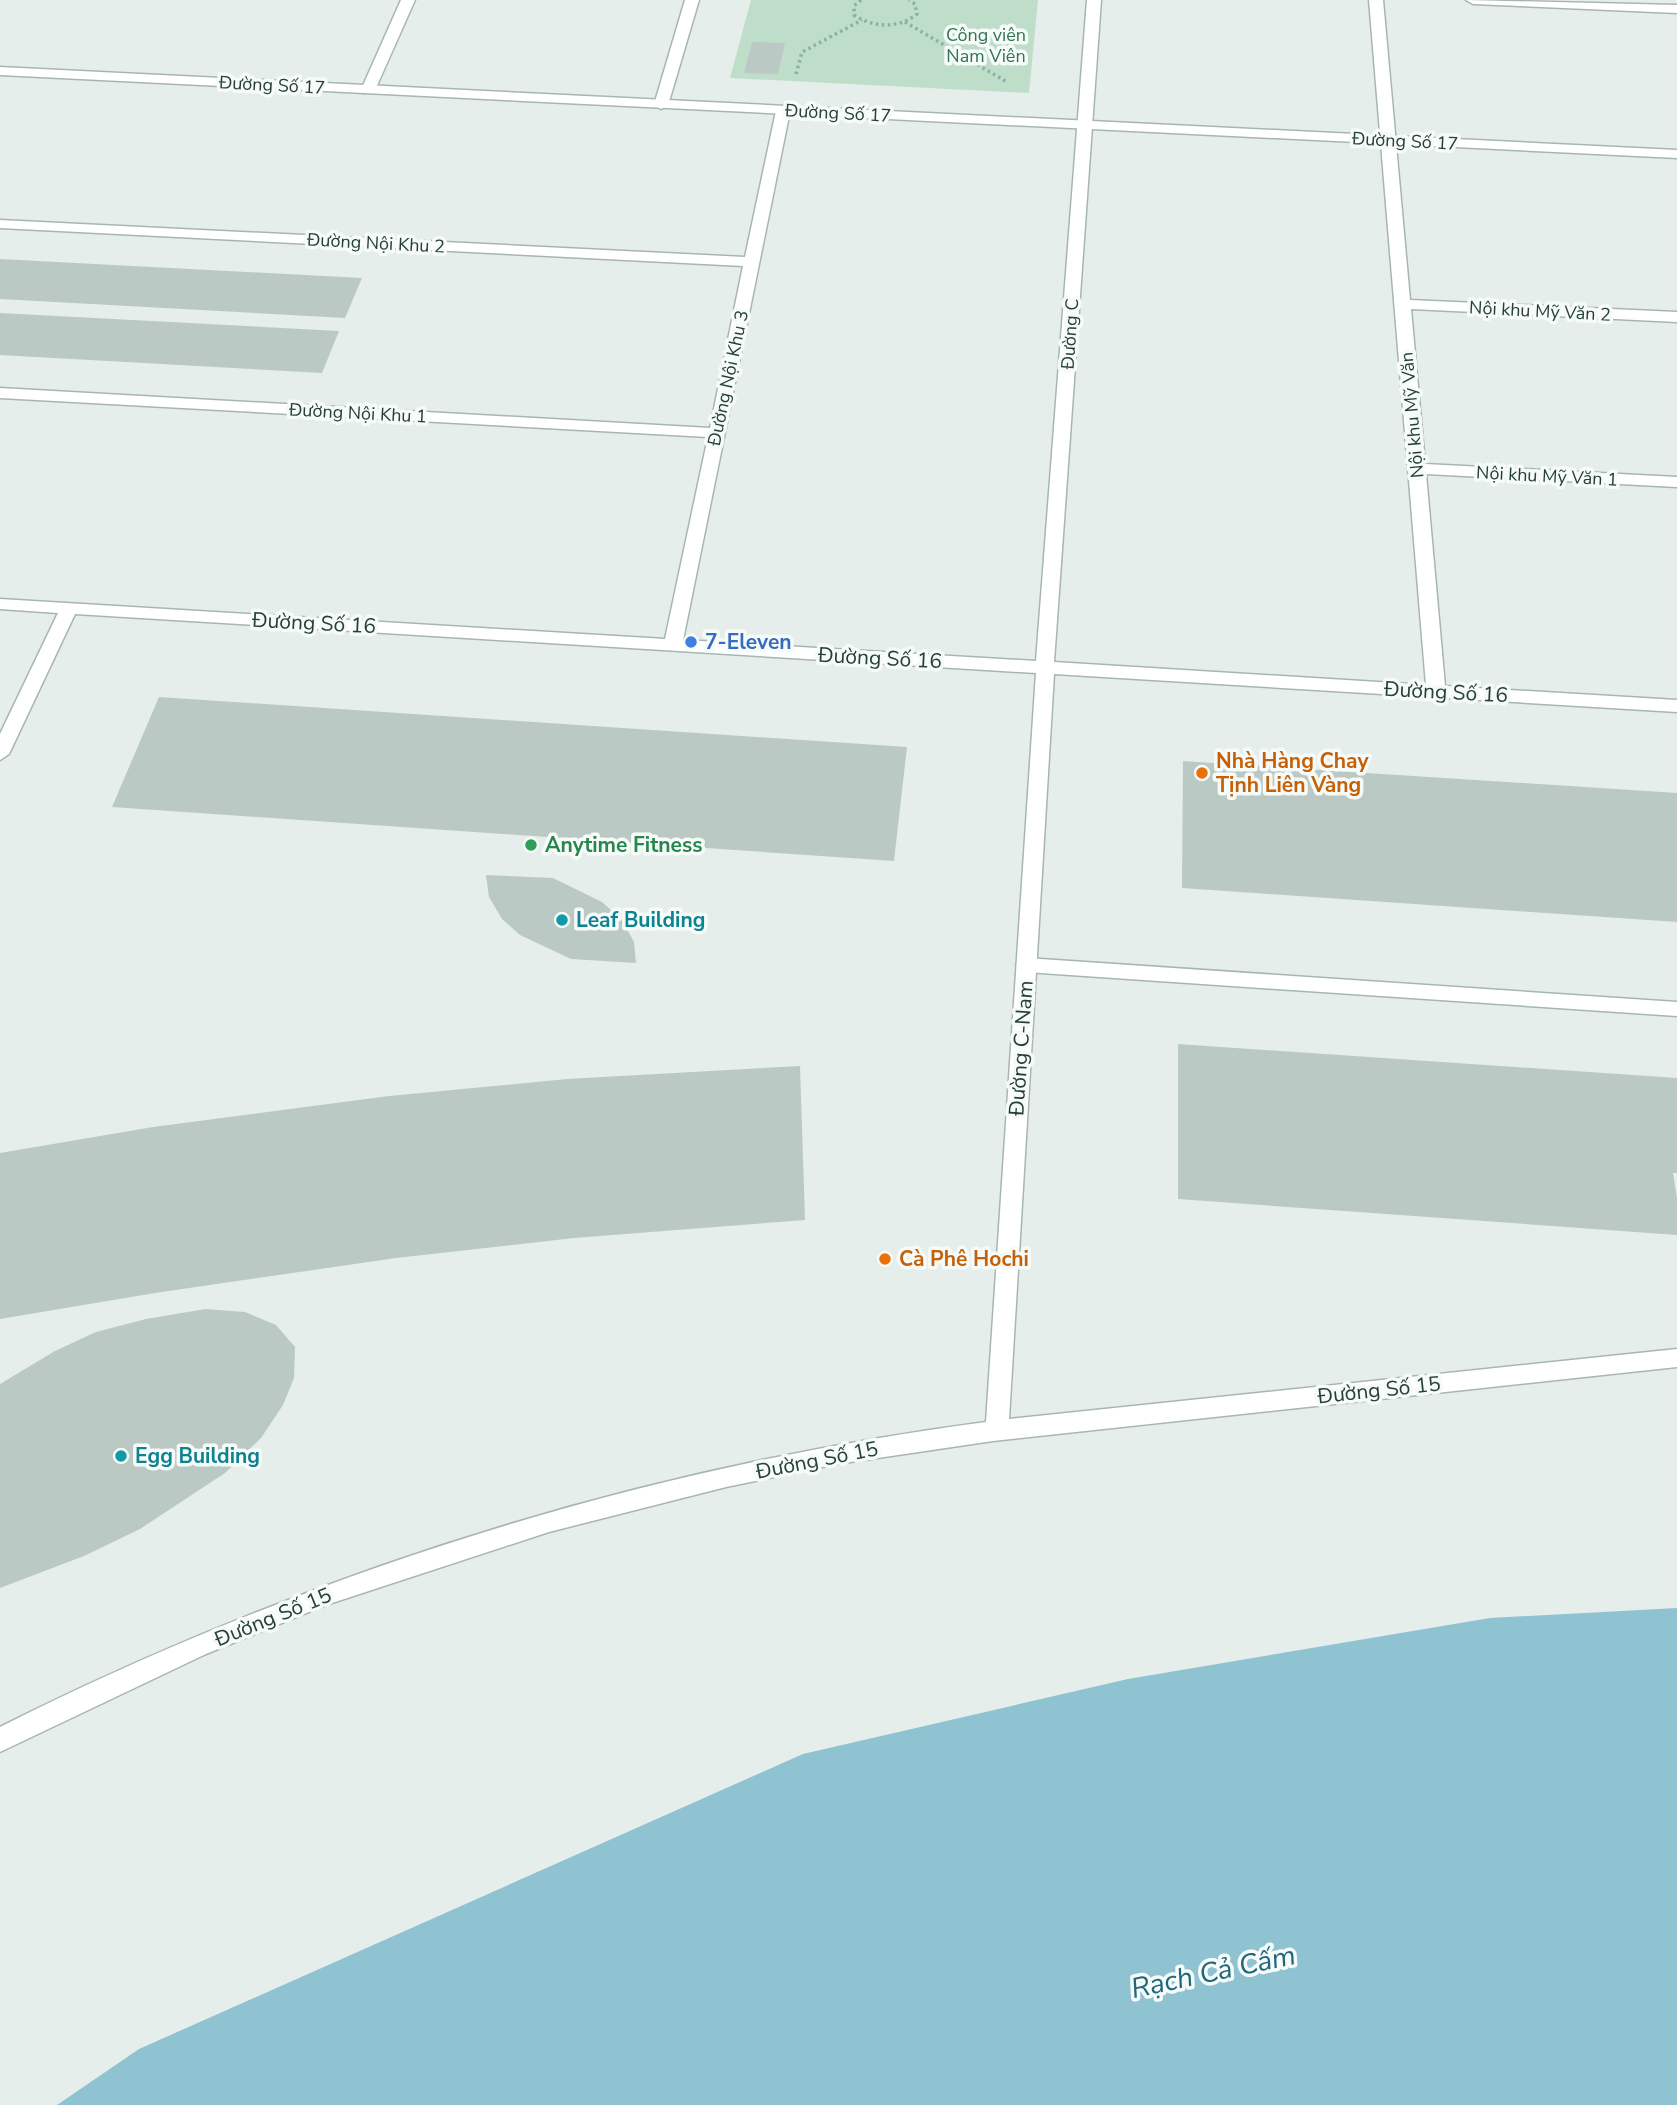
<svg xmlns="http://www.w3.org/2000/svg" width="1677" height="2105" font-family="'Nunito Sans',sans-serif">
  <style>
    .green { fill: #bfdec9 }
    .water { fill: #8fc3d1 }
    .building { fill: #bbc9c4 }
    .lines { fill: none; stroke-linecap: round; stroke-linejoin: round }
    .service-casing { stroke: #a8b6b2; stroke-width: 3 }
    .minor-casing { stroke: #a8b6b2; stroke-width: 3 }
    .tertiary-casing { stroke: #a8b6b2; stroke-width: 3 }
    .path { stroke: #87b1a6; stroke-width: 3.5; stroke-dasharray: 2.5 3.5; stroke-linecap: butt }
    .service { fill: #fff; fill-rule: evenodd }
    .minor { fill: #fff; fill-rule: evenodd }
    .tertiary { fill: #fff; fill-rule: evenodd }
    .shop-dot { fill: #3f7fe0; stroke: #f6faf8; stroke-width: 2.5 }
    .food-dot { fill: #e8710a; stroke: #f6faf8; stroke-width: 2.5 }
    .leisure-dot { fill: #2e9e5b; stroke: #f6faf8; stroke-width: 2.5 }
    .culture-dot { fill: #0f9aa8; stroke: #f6faf8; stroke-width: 2.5 }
    .labels { text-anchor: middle; stroke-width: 7; stroke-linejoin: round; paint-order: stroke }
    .far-park-label { font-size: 18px; fill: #2f764f; stroke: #f6faf8 }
    .far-street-label { font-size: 18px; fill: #25403a; stroke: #f6faf8 }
    .street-label { font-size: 21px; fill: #25403a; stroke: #f6faf8 }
    .shop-label { font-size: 21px; font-weight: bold; fill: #366cbe; stroke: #f6faf8; text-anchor: start }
    .food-label { font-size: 21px; font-weight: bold; fill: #c56008; stroke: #f6faf8; text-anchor: start }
    .leisure-label { font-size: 21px; font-weight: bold; fill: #27864d; stroke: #f6faf8; text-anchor: start }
    .culture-label { font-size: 21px; font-weight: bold; fill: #0d838f; stroke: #f6faf8; text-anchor: start }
    .near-water-label { font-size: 28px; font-style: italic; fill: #1f677b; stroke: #f6faf8 }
  </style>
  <rect width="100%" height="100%" fill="#e5eeeb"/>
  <path class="green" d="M 751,0 L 1038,0 L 1029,93 L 730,78 Z"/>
  <path class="water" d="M 1677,1608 L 1677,2105 L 57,2105 L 139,2049 L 803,1754 L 1128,1679 L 1490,1618 Z"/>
  <path class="building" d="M 752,42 L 785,43 L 778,74 L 744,73 Z
    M 0,259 L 362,278 L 345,318 L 0,299 Z
    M 0,313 L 339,331 L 322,373 L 0,355 Z
    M 159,697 L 907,747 L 894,861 L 112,807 Z
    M 1183,761 L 1677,793 L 1677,922 L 1182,888 Z
    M 486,875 L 553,878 L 602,902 L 622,920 L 634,942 L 636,963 L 571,959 L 520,935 L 502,919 L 489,897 Z
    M 1178,1044 L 1677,1078 L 1677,1173 L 1673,1173 L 1677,1198 L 1677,1235 L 1178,1199 Z
    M 800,1066 L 805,1220 L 574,1238 L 396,1258 L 155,1293 L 0,1319 L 0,1153 L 153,1127 L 389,1096 L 567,1079 Z
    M 205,1309 L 245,1312 L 276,1325 L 295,1347 L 294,1378 L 283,1405 L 261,1438 L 225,1473 L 140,1529 L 84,1556 L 0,1588 L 0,1384 L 55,1351 L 96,1332 L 146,1319 Z"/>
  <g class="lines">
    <g class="service-casing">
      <path id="service" d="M 1026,958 L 1677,1002 L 1677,1016 L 1026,972 L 1016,965 Z"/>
    </g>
    <g class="minor-casing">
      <path id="minor" d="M 401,0 L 415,0 L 375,90 L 363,93 L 361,90 Z
        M 685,0 L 699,0 L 668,105 L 661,109 L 654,105 Z
        M 1087,0 L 1101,0 L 1054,662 L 1426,685 L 1369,0 L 1383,0 L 1410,300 L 1677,312 L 1677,322 L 1411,309 L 1425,464 L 1677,477 L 1677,487 L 1426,474 L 1445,686 L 1677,700 L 1677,712 L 1054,674 L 1009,1419 L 1677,1349 L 1677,1367 L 993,1441 L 837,1464 L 726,1487 L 549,1532 L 326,1605 L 206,1654 L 0,1752 L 0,1727 L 30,1712 C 332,1565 652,1466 986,1422 L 1036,673 L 75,614 L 9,754 L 0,760 L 0,734 L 58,613 L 0,609 L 0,599 L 665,639 L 708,437 L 0,398 L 0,388 L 710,428 L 743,266 L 0,228 L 0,220 L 745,257 L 776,111 L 788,108 L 790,111 L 683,640 L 1036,661 Z
        M 1466,0 L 1677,5 L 1677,13 L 1473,4 Z"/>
    </g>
    <g class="tertiary-casing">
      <path id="tertiary" d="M 0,67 L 1677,150 L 1677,158 L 0,75 Z"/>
    </g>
    <path class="path" d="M 861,0 L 854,6 L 854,15 C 874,28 898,29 917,14 L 915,4 L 909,0
      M 905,22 L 1007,82
      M 796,74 L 802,52 L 862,20"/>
    <use href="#service" class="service"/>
    <use href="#minor" class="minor"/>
    <use href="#tertiary" class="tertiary"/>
  </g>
  <circle class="shop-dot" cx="691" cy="642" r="7"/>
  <g class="food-dot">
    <circle cx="1202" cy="773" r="7"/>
    <circle cx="885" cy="1259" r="7"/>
  </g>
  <circle class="leisure-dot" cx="531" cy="845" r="7"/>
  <g class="culture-dot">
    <circle cx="562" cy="920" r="7"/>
    <circle cx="121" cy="1456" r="7"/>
  </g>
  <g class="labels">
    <g class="far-park-label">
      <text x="986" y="41">Công viên<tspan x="986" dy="21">Nam Viên</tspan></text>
    </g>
    <g class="far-street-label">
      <text transform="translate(272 85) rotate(3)" y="6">Đường Số 17</text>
      <text transform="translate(838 113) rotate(3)" y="6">Đường Số 17</text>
      <text transform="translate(1405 141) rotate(3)" y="6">Đường Số 17</text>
      <text transform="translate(376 243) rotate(3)" y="6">Đường Nội Khu 2</text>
      <text transform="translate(1540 311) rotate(3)" y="6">Nội khu Mỹ Văn 2</text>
      <text transform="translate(1070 334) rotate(-86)" y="6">Đường C</text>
      <text transform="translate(728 378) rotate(-78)" y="6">Đường Nội Khu 3</text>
      <text transform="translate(358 413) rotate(3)" y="6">Đường Nội Khu 1</text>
      <text transform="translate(1412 415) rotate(-95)" y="6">Nội khu Mỹ Văn</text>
      <text transform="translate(1547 476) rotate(3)" y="6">Nội khu Mỹ Văn 1</text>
    </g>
    <g class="street-label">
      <text transform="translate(314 623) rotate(3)" y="7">Đường Số 16</text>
      <text transform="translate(880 658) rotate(3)" y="7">Đường Số 16</text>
      <text transform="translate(1446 692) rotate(3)" y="7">Đường Số 16</text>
      <text transform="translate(1021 1048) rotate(-86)" y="7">Đường C-Nam</text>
      <text transform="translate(1379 1390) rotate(-6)" y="7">Đường Số 15</text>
      <text transform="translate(817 1460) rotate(-11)" y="7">Đường Số 15</text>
      <text transform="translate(273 1617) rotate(-22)" y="7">Đường Số 15</text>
    </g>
    <g class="shop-label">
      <text x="705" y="649">7-Eleven</text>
    </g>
    <g class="food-label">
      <text x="1216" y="768">Nhà Hàng Chay<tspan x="1216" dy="24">Tịnh Liên Vàng</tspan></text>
      <text x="899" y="1266">Cà Phê Hochi</text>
    </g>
    <g class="leisure-label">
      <text x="545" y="852">Anytime Fitness</text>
    </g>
    <g class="culture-label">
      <text x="576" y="927">Leaf Building</text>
      <text x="135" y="1463">Egg Building</text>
    </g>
    <g class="near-water-label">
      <text transform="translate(1213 1971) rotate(-12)" y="10">Rạch Cả Cấm</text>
    </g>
  </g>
</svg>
